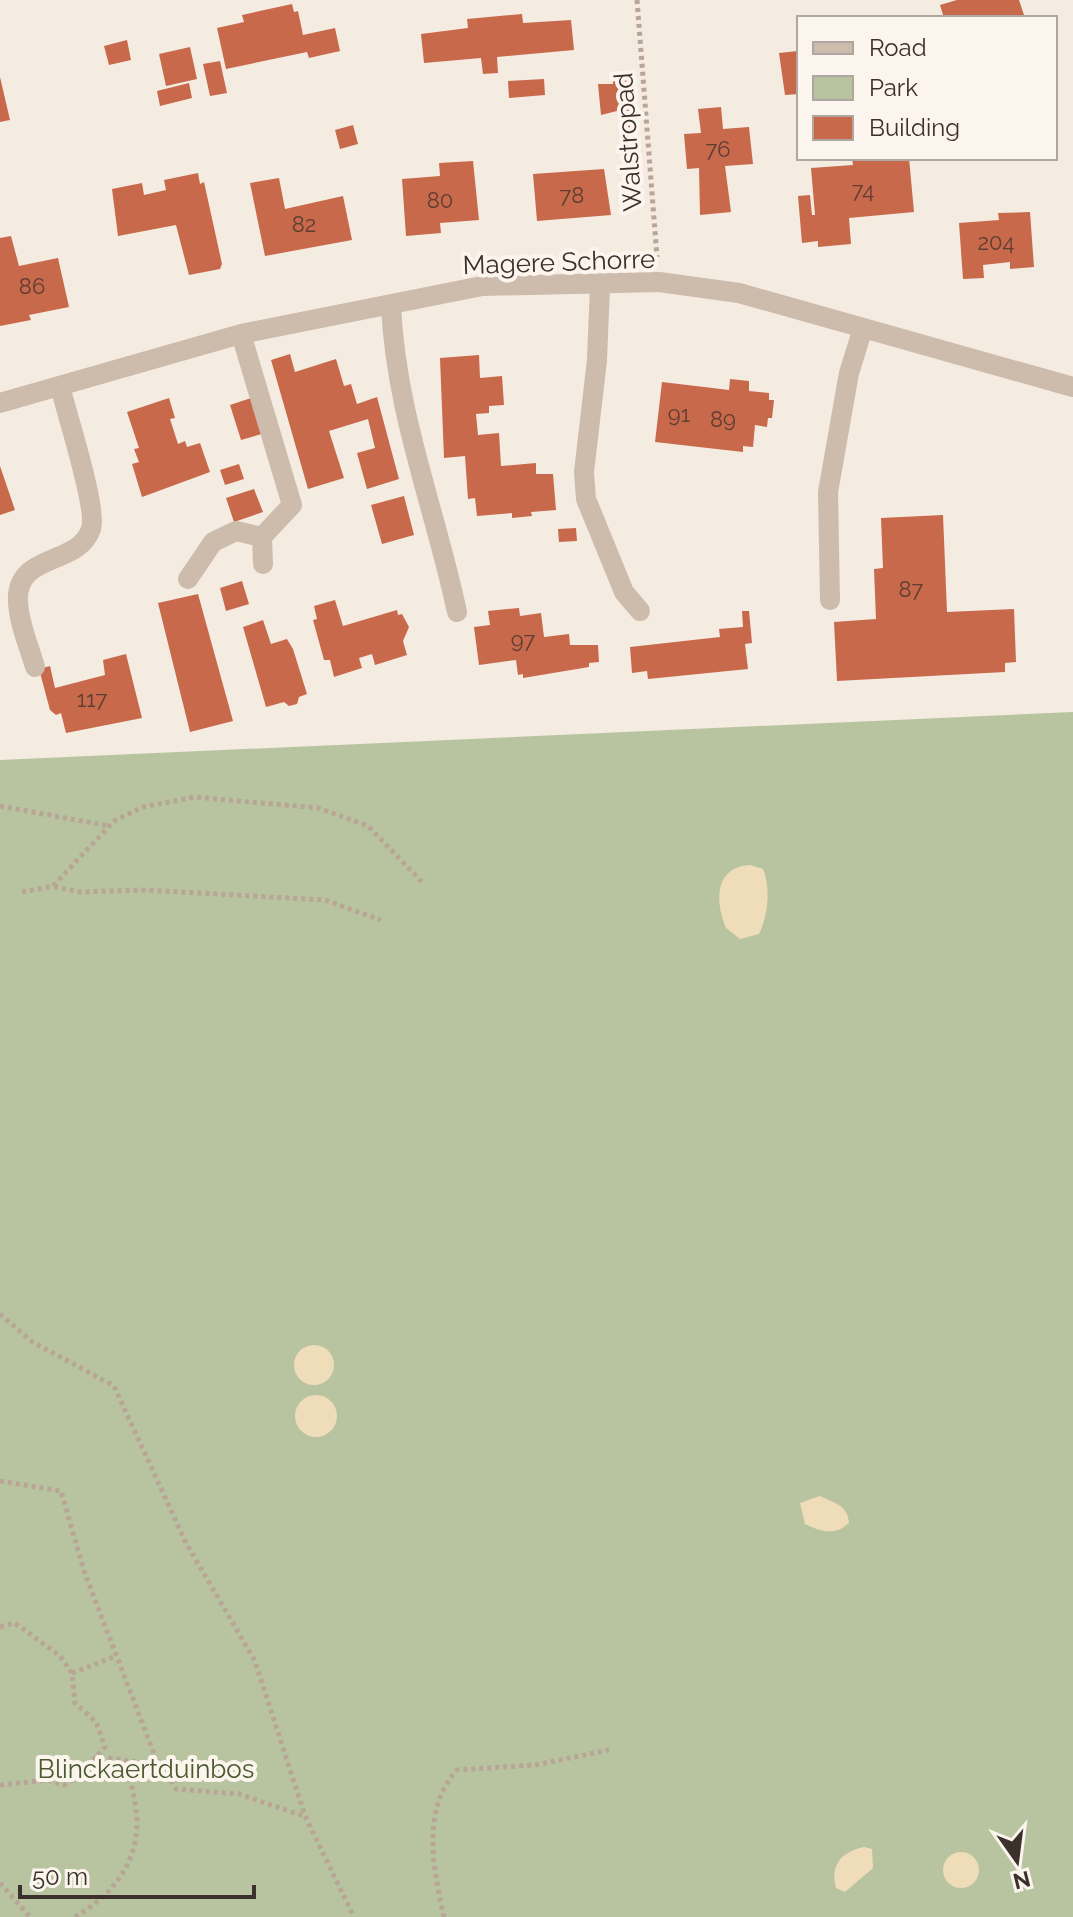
<svg xmlns="http://www.w3.org/2000/svg" width="1073" height="1917" font-family="Raleway,sans-serif">
  <style>
    .green { fill: #b8c4a0 }
    .sand { fill: #efdcb8 }
    .building { fill: #c8694b }
    .lines { fill: none; stroke-linecap: round; stroke-linejoin: round }
    .path { stroke: #b9a596; stroke-width: 5; stroke-dasharray: 4 4; stroke-linecap: butt }
    .minor { stroke: #cdbbac; stroke-width: 20 }
    .labels { text-anchor: middle; stroke-width: 8; stroke-linejoin: round; paint-order: stroke }
    .number-label { font-size: 22px; fill: #5e3e33 }
    .street-label { font-size: 26px; fill: #3b302b; stroke: #fbf5ee }
    .park-label { font-size: 26px; fill: #4a5a2e; stroke: #fbf5ee }
  </style>
  <rect width="100%" height="100%" fill="#f4ebe1"/>
  <path class="green" d="M 1073,712 L 1073,1917 L 0,1917 L 0,760 Z"/>
  <path class="sand" d="M 750,865 L 763,869 C 771,887 768,916 759,934 L 740,939 L 726,928 C 715,902 714,867 750,865 Z
    M294 1365a20 20 0 1 1 40 0a20 20 0 1 1-40 0Z
    M295 1416a21 21 0 1 1 42 0a21 21 0 1 1-42 0Z
    M 820,1496 C 834,1503 848,1505 849,1523 C 834,1536 822,1532 805,1524 L 800,1503 Z
    M 864,1847 L 872,1849 L 873,1868 L 845,1892 L 836,1888 C 830,1865 841,1852 864,1847 Z
    M943 1870a18 18 0 1 1 36 0a18 18 0 1 1-36 0Z"/>
  <path class="building" d="M 957,0 L 1019,0 L 1025,18 L 944,18 L 940,5 Z
    M 292,4 L 294,12 L 298,11 L 303,35 L 335,28 L 340,51 L 309,58 L 307,52 L 226,69 L 217,28 L 244,22 L 242,15 Z
    M 522,14 L 523,23 L 571,20 L 574,50 L 497,57 L 498,73 L 483,74 L 481,58 L 424,63 L 421,34 L 468,28 L 467,19 Z
    M 127,40 L 131,60 L 109,65 L 104,46 Z
    M 190,47 L 197,79 L 166,86 L 159,54 Z
    M 798,51 L 799,94 L 785,95 L 779,53 Z
    M 220,61 L 227,93 L 210,96 L 203,64 Z
    M 613,73 L 626,73 L 632,156 L 624,157 L 621,110 L 601,115 L 598,84 L 613,84 Z
    M 0,77 L 10,120 L 0,122 Z
    M 544,79 L 545,95 L 509,98 L 508,81 Z
    M 189,83 L 192,98 L 160,106 L 157,91 Z
    M 721,107 L 723,129 L 749,127 L 753,164 L 725,166 L 731,212 L 700,215 L 699,168 L 687,169 L 684,134 L 701,133 L 698,109 Z
    M 353,125 L 358,144 L 340,149 L 335,130 Z
    M 852,158 L 909,158 L 914,212 L 849,218 L 851,244 L 818,247 L 818,241 L 802,243 L 798,196 L 810,195 L 812,215 L 815,215 L 811,168 L 853,165 Z
    M 473,161 L 479,220 L 440,223 L 441,233 L 406,236 L 402,179 L 440,176 L 439,163 Z
    M 604,169 L 611,215 L 537,221 L 533,174 Z
    M 198,173 L 200,184 L 204,182 L 222,264 L 220,269 L 189,275 L 176,225 L 118,236 L 112,189 L 142,183 L 144,195 L 166,190 L 164,180 Z
    M 279,178 L 285,209 L 343,196 L 352,240 L 265,256 L 250,183 Z
    M 1030,212 L 1034,267 L 1010,269 L 1010,262 L 983,265 L 984,278 L 963,279 L 959,223 L 999,220 L 998,213 Z
    M 11,236 L 19,266 L 58,258 L 69,307 L 29,315 L 31,320 L 0,326 L 0,238 Z
    M 290,354 L 295,372 L 336,359 L 344,386 L 351,384 L 357,404 L 377,397 L 399,479 L 367,489 L 357,453 L 375,448 L 368,419 L 329,431 L 344,478 L 308,489 L 271,360 Z
    M 479,355 L 480,378 L 502,376 L 504,405 L 489,406 L 489,413 L 476,414 L 478,435 L 499,433 L 501,466 L 536,463 L 536,474 L 553,474 L 556,510 L 531,512 L 532,516 L 512,518 L 512,513 L 477,516 L 475,498 L 468,499 L 465,456 L 444,458 L 440,358 Z
    M 730,379 L 749,381 L 749,391 L 769,393 L 769,400 L 774,400 L 772,418 L 768,418 L 767,427 L 755,425 L 753,447 L 743,446 L 743,452 L 655,442 L 662,382 L 729,390 Z
    M 254,397 L 265,433 L 241,440 L 230,405 Z
    M 169,398 L 175,418 L 170,419 L 178,444 L 185,441 L 187,447 L 200,443 L 210,472 L 142,497 L 132,464 L 139,462 L 134,449 L 139,448 L 127,412 Z
    M 239,464 L 244,479 L 225,485 L 220,470 Z
    M 0,466 L 15,510 L 0,515 Z
    M 254,489 L 263,512 L 234,522 L 226,498 Z
    M 404,496 L 414,535 L 382,544 L 371,505 Z
    M 943,515 L 947,612 L 1014,609 L 1016,662 L 1005,663 L 1005,672 L 837,681 L 834,622 L 876,619 L 874,569 L 883,568 L 881,518 Z
    M 576,528 L 577,541 L 559,542 L 558,529 Z
    M 242,581 L 249,604 L 226,611 L 220,588 Z
    M 198,594 L 233,721 L 190,732 L 158,603 Z
    M 335,600 L 343,626 L 397,610 L 398,615 L 402,614 L 409,627 L 403,641 L 407,655 L 375,665 L 372,654 L 359,658 L 362,668 L 334,677 L 330,660 L 324,660 L 313,620 L 317,619 L 314,606 Z
    M 519,608 L 520,616 L 541,613 L 544,637 L 569,634 L 570,645 L 598,645 L 599,662 L 589,663 L 589,667 L 523,678 L 523,674 L 518,675 L 516,660 L 479,665 L 474,627 L 490,625 L 488,611 Z
    M 742,611 L 749,611 L 752,643 L 745,644 L 748,669 L 648,679 L 647,671 L 632,673 L 630,647 L 720,637 L 719,629 L 743,627 Z
    M 263,620 L 271,644 L 287,639 L 293,649 L 307,694 L 299,697 L 297,704 L 289,706 L 284,702 L 266,707 L 243,627 Z
    M 126,654 L 142,718 L 66,733 L 61,713 L 56,715 L 50,710 L 39,669 L 50,666 L 55,688 L 105,675 L 103,660 Z"/>
  <g class="lines">
    <path class="path" d="M 637,0 L 657,257
      M 0,806 L 109,826
      M 54,887 L 80,892 L 145,890 L 325,900 L 381,920
      M 22,892 L 53,886 L 114,821 L 143,807 L 194,797 L 318,808 L 368,826 L 424,884
      M 0,1314 L 31,1341 L 114,1386 L 186,1543 L 255,1661 L 305,1816 L 354,1917
      M 0,1481 L 61,1491 L 84,1571 L 158,1764
      M 0,1627 L 15,1623 L 60,1656 L 72,1673 L 75,1703 L 96,1722 L 105,1747 L 95,1758
      M 72,1673 L 116,1656
      M 0,1785 L 48,1780 L 64,1785 L 78,1777 L 95,1758 C 117,1757 138,1764 161,1764 L 176,1789 L 239,1794 L 304,1816
      M 0,1883 L 30,1917
      M 75,1917 C 138,1879 150,1830 124,1763
      M 444,1917 C 433,1868 421,1810 457,1770 L 535,1765 L 609,1750"/>
    <path class="minor" d="M 600,286 L 597,360 L 584,472 L 586,499 L 624,592 L 640,611
      M 391,304 C 395,411 435,508 457,612
      M 241,334 L 292,505 L 262,537 L 263,564
      M 0,403 L 241,334 L 482,286 L 659,282 L 739,293 L 1073,387
      M 188,579 L 213,542 L 236,531 L 262,537
      M 830,600 L 828,492 L 849,373 L 863,328
      M 35,667 C 29,646 19,624 18,602 C 15,552 78,567 91,529 C 98,509 66,412 60,386"/>
  </g>
  <g class="labels">
    <g class="number-label">
      <text x="718" y="157">76</text>
      <text x="863" y="198">74</text>
      <text x="572" y="203">78</text>
      <text x="440" y="208">80</text>
      <text x="304" y="232">82</text>
      <text x="996" y="250">204</text>
      <text x="32" y="294">86</text>
      <text x="679" y="422">91</text>
      <text x="723" y="427">89</text>
      <text x="911" y="597">87</text>
      <text x="523" y="648">97</text>
      <text x="92" y="707">117</text>
    </g>
    <g class="street-label">
      <text transform="translate(628 142) rotate(-94)" y="9">Walstropad</text>
      <text transform="translate(559 262) rotate(-2)" y="9">Magere Schorre</text>
    </g>
    <g class="park-label">
      <text x="146" y="1778">Blinckaertduinbos</text>
    </g>
  </g>
  <rect x="797" y="16" width="260" height="144" fill="#fbf5ee" stroke="#aea6a0" stroke-width="2"/>
  <rect x="813" y="42" width="40" height="12" fill="#cdbbac" stroke="#aea6a0" stroke-width="2"/>
  <text x="869" y="56" font-size="24" fill="#3b302b">Road</text>
  <rect x="813" y="76" width="40" height="24" fill="#b8c4a0" stroke="#aea6a0" stroke-width="2"/>
  <text x="869" y="96" font-size="24" fill="#3b302b">Park</text>
  <rect x="813" y="116" width="40" height="24" fill="#c8694b" stroke="#aea6a0" stroke-width="2"/>
  <text x="869" y="136" font-size="24" fill="#3b302b">Building</text>
  <g transform="translate(1017 1861) rotate(166)" stroke="#fbf5ee" stroke-width="6" paint-order="stroke">
  <path d="M0-6L14 30L0 20L-14 30Z" fill="#3b302b"/>
  <text y="-12" font-size="22" font-weight="bold" text-anchor="middle" fill="#3b302b">N</text>
  </g>
  <path d="M20 1885v12h234v-12" fill="none" stroke="#3b302b" stroke-width="4"/>
  <text x="32" y="1885" font-size="24" fill="#3b302b" stroke="#fbf5ee" stroke-width="6" paint-order="stroke">50 m</text>
</svg>
